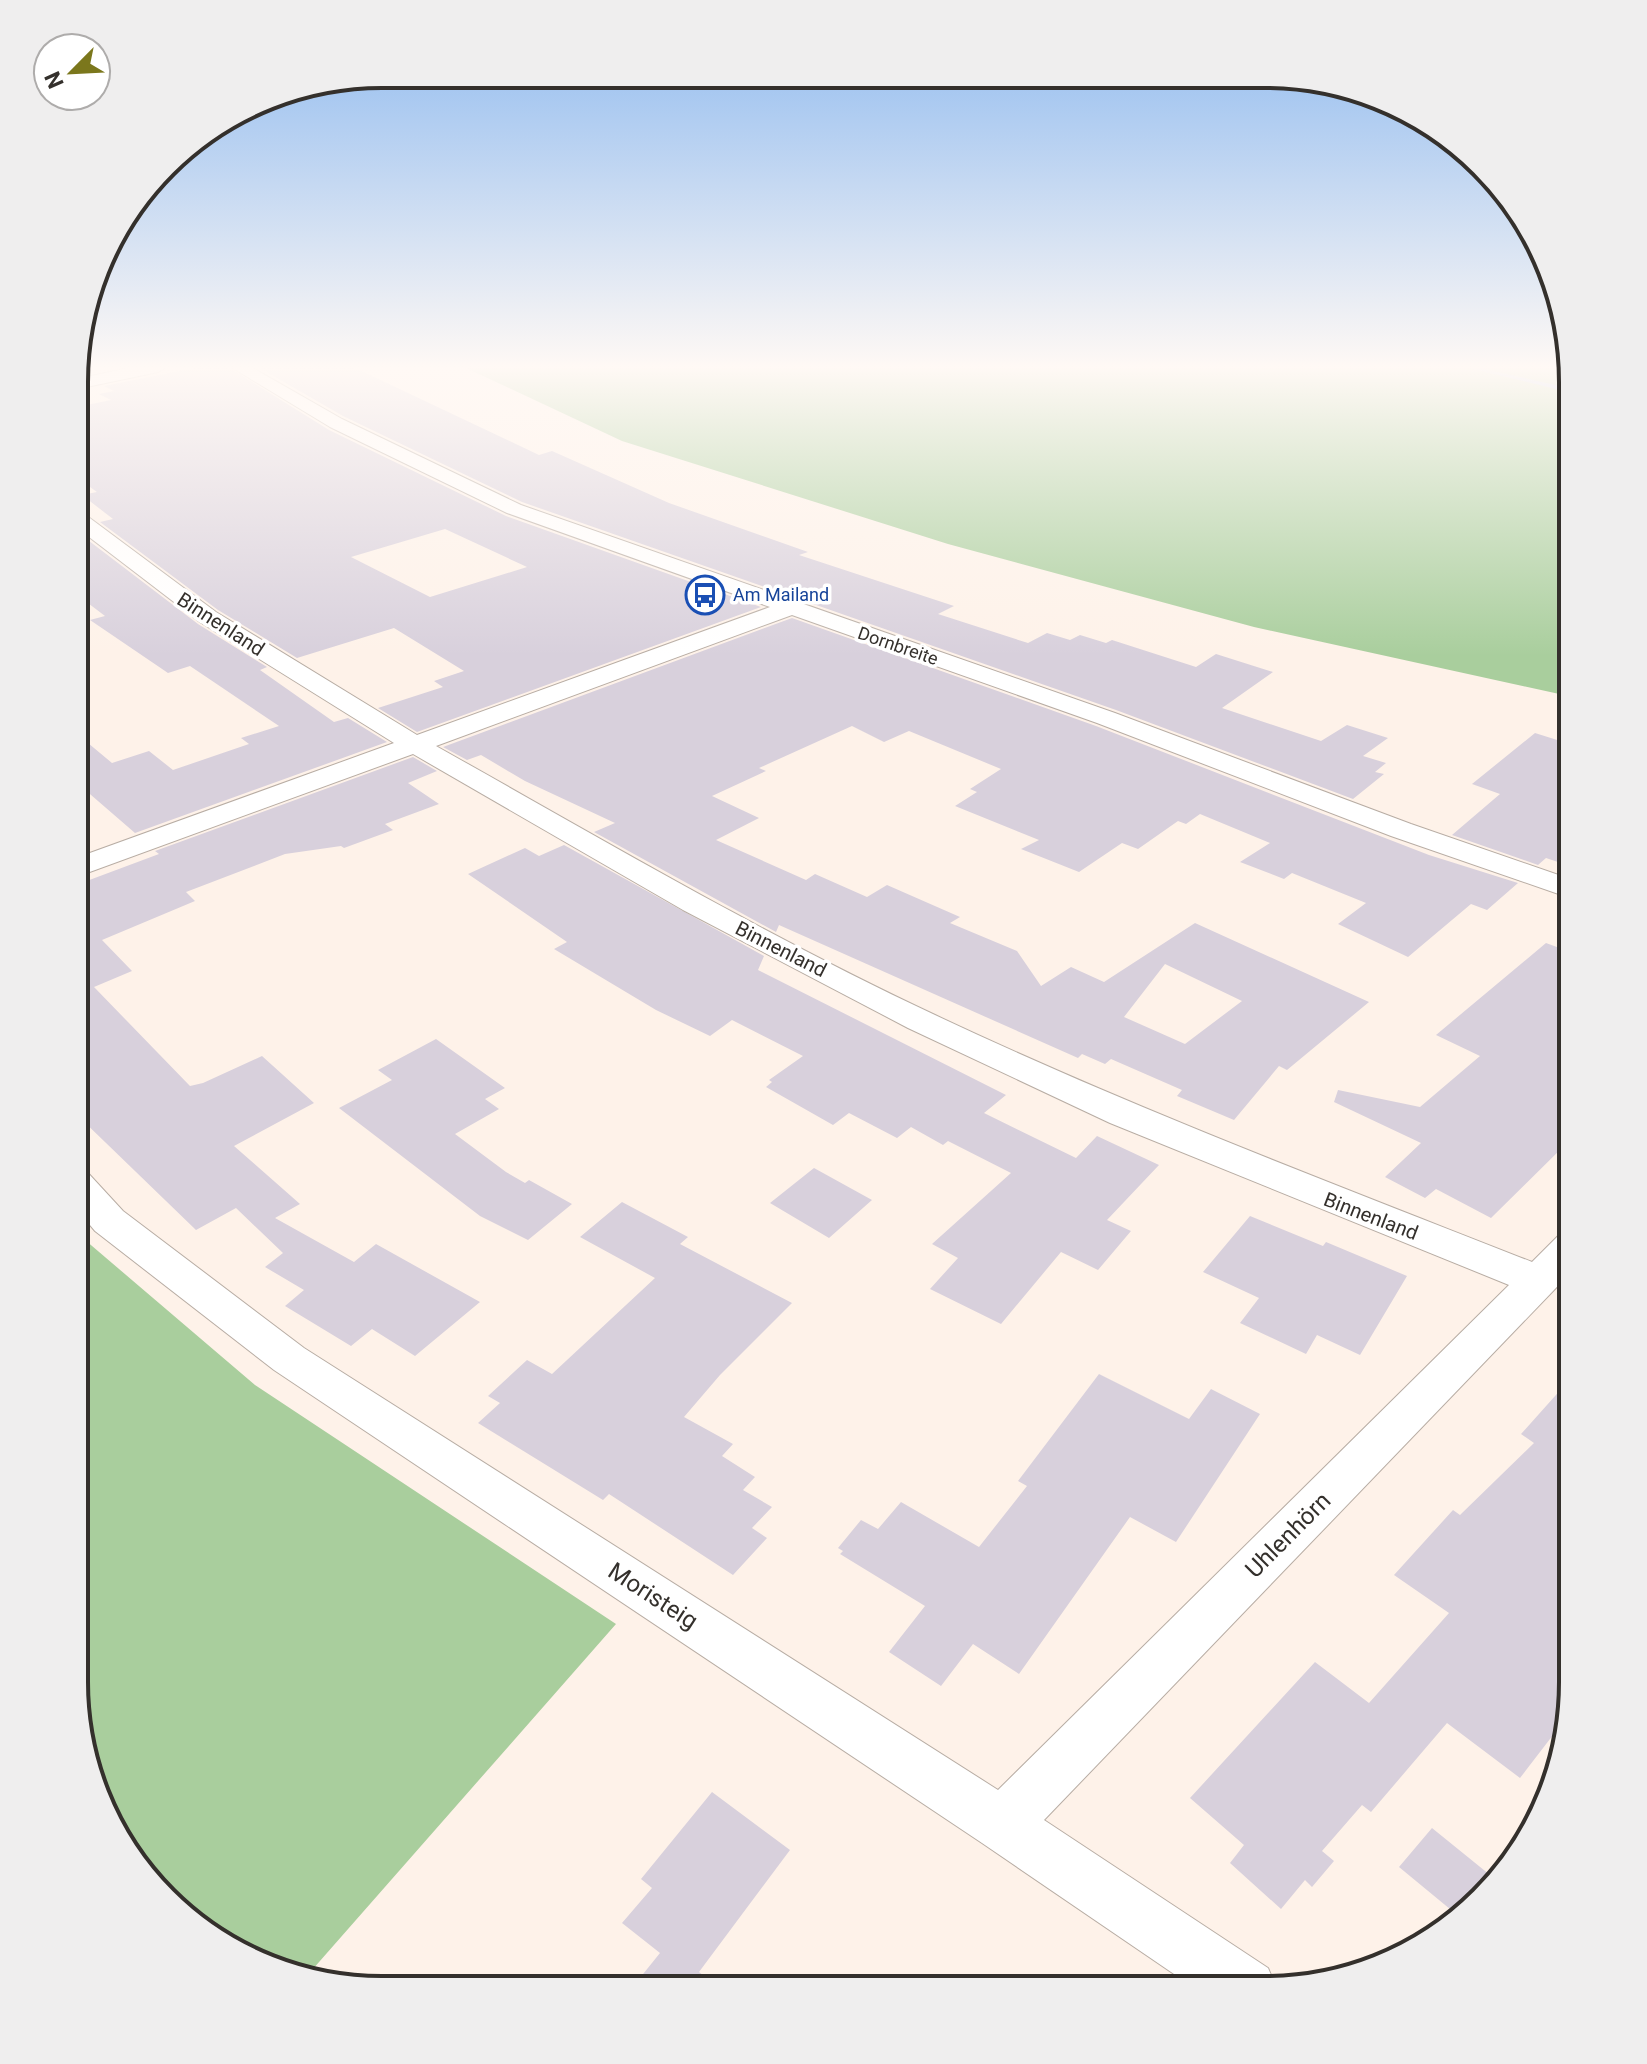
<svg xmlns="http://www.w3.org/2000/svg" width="1647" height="2064" font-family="Roboto,sans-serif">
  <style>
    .green { fill: #a9ce9d }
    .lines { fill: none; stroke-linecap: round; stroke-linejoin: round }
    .stream { fill: #9fbefa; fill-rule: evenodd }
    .building { fill: #d8d0dc; fill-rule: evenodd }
    .street-casing { stroke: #b8ada4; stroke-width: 2 }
    .street { fill: #fff; fill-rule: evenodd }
    .labels { text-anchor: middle; stroke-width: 7; stroke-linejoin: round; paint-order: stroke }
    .far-transit-label { font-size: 18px; fill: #164399; stroke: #fff; text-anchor: start }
    .far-street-label { font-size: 18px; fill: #34302c; stroke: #fff }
    .street-label { font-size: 20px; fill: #34302c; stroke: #fff }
    .near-street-label { font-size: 24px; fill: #34302c; stroke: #fff }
    .rim { fill: none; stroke: #34302c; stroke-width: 4 }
  </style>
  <rect width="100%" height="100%" fill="#fef2e9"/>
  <path class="green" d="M 464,367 L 1571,367 L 1573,697 L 1254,627 L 948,544 L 622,441 Z
    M 78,1234 L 255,1385 L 616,1624 L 305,1978 L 283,1973 L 211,1938 L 115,1835 L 85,1762 L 74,1682 L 75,1235 Z"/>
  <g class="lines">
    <path class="stream" d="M 1464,367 L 1476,367 L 1573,389 L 1573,393 Z"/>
  </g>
  <path class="building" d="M 200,367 L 228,367 L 329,430 L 506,516 L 761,607 L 417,732 L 378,708 L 443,687 L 434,681 L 464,671 L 394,628 L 297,658 L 218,610 L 100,522 L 113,519 L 82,495 L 97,492 L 76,477 L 77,407 L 111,400 L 99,394 L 114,391 L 104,386 ZM 445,529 L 527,567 L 430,597 L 351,557 Z
    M 258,367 L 353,367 L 539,455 L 552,451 L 669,503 L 808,552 L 799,555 L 954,606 L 938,614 L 1028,643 L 1047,633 L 1070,640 L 1080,635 L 1106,643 L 1112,640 L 1196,667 L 1216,654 L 1273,672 L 1222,708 L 1321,741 L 1347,725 L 1388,738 L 1363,756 L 1386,763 L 1375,772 L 1384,774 L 1353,799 L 1116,710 L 522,502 L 343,416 Z
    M 76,531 L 198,624 L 267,667 L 260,670 L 334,722 L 348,718 L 387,742 L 135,833 L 76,782 L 76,733 L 112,763 L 149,751 L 173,770 L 249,744 L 241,738 L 279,726 L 190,666 L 168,673 L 90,620 L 105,616 L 76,594 Z
    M 792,618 L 1096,726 L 1429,855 L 1518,883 L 1487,910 L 1471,904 L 1408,957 L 1338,924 L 1366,903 L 1292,873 L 1284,879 L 1240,862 L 1270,843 L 1200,814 L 1186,824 L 1178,821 L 1138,849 L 1122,843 L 1079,872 L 1021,849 L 1039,840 L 955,806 L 977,792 L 970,789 L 1001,769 L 909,731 L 884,742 L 852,726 L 759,768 L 766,771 L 712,796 L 759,818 L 716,840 L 806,880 L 815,874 L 867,897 L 887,885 L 960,917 L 950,923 L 1017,951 L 1041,986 L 1071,967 L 1104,982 L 1195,923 L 1369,1002 L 1287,1070 L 1279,1066 L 1234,1120 L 1177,1096 L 1182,1090 L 1111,1059 L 1105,1064 L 1082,1054 L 1078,1058 L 779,925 L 776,932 L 594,832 L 615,823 L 525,781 L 481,755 L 467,760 L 443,747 ZM 1165,964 L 1242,1001 L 1185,1044 L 1124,1017 Z
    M 1535,733 L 1573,745 L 1573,867 L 1546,858 L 1538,865 L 1452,835 L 1500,794 L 1472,784 Z
    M 413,757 L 437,771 L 408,783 L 439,804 L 385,824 L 393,830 L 344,848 L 341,846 L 285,854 L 186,892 L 195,901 L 102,940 L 132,971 L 94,987 L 190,1086 L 203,1083 L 262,1056 L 314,1103 L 234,1146 L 300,1204 L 275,1218 L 354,1262 L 376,1244 L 480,1302 L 415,1356 L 372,1329 L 351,1346 L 285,1306 L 304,1290 L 265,1267 L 283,1253 L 236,1208 L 196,1230 L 75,1113 L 76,885 L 159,854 L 155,851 Z
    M 564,845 L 764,956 L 758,970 L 1006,1095 L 984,1113 L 1076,1158 L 1097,1136 L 1159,1165 L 1107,1220 L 1131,1231 L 1098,1270 L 1061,1252 L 1001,1324 L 930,1289 L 958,1258 L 932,1244 L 1011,1173 L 948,1141 L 943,1145 L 911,1127 L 897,1138 L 849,1113 L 833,1125 L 766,1087 L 772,1082 L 769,1080 L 803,1056 L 732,1020 L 710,1036 L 656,1010 L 554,949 L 567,942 L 468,874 L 525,848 L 539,856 Z
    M 1546,943 L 1573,953 L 1573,1137 L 1491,1218 L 1436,1189 L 1425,1198 L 1385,1177 L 1421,1143 L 1334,1102 L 1338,1090 L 1420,1107 L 1480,1056 L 1436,1035 Z
    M 436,1039 L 505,1088 L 485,1099 L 499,1109 L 455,1134 L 506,1172 L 525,1183 L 529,1180 L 572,1204 L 528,1240 L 480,1216 L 339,1108 L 392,1080 L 378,1070 Z
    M 814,1168 L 872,1200 L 829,1238 L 770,1203 Z
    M 622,1202 L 688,1237 L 680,1244 L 792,1303 L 720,1375 L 684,1417 L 733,1444 L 722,1456 L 755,1477 L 743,1490 L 772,1507 L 752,1528 L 767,1538 L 733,1575 L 609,1494 L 603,1500 L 478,1423 L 500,1403 L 488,1396 L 527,1360 L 552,1374 L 655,1278 L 580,1237 Z
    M 1250,1216 L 1323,1246 L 1326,1242 L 1407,1276 L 1360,1355 L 1317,1335 L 1306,1354 L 1240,1323 L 1259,1298 L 1203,1272 Z
    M 1099,1374 L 1189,1419 L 1211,1389 L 1260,1414 L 1176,1542 L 1130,1517 L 1019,1674 L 973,1644 L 941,1686 L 889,1652 L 925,1606 L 840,1554 L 843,1551 L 838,1548 L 861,1520 L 878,1529 L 901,1502 L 979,1547 L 1027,1486 L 1018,1481 Z
    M 1572,1377 L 1570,1713 L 1520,1778 L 1447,1723 L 1371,1812 L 1362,1805 L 1322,1851 L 1334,1861 L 1312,1887 L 1305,1880 L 1281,1909 L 1230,1863 L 1244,1845 L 1190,1798 L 1315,1662 L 1369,1703 L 1449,1613 L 1394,1575 L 1453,1510 L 1460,1515 L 1534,1443 L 1521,1434 Z
    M 712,1792 L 790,1850 L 699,1972 L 720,1989 L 631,1989 L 660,1953 L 622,1923 L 652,1888 L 641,1879 Z
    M 1432,1828 L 1490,1875 L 1477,1894 L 1456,1914 L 1399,1867 Z"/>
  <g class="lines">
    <g class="street-casing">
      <path id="street" d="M 133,367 L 166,367 L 158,372 L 77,389 L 77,379 Z
        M 231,367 L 251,367 L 342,419 L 521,505 L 1115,713 L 1411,824 L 1573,880 L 1573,899 L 1391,836 L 1097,723 L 792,615 L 436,746 C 600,838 764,935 935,1015 C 1130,1107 1331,1183 1532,1262 L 1559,1235 L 1573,1231 L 1573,1270 L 1553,1291 L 1044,1820 L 1268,1968 L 1277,1989 L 1196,1989 L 982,1843 L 274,1370 L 95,1231 L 75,1207 L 75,1169 L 88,1173 L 123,1211 L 304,1348 L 998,1790 L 1509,1285 L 1110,1123 L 908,1028 L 683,910 L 413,754 L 76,877 L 76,858 L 394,743 L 200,622 L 76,527 L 76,511 L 83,513 L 216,612 L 417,735 L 770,607 L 507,513 L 330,427 Z"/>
    </g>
    <use href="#street" class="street"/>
  </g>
  <linearGradient id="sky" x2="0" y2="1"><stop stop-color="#8bb8ef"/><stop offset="0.56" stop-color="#fff9f5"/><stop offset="1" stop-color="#fff9f5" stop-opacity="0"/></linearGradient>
  <rect width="1647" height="656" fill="url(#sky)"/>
  <defs>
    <g id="bus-ring" transform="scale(2)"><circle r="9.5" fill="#fff" stroke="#1a4fb4" stroke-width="1.5"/><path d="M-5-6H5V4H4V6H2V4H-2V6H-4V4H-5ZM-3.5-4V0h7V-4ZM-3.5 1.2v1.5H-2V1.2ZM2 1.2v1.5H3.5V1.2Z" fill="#1a4fb4"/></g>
  </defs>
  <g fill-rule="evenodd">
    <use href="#bus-ring" x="705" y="595"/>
  </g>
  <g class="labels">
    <g class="far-transit-label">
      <text x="733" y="601">Am Mailand</text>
    </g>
    <g class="far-street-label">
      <text transform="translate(898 646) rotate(19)" y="6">Dornbreite</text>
    </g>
    <g class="street-label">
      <text transform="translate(221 624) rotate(33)" y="7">Binnenland</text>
      <text transform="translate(781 949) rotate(27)" y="7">Binnenland</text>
      <text transform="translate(1371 1216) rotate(21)" y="7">Binnenland</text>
    </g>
    <g class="near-street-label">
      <text transform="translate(1288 1535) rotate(-45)" y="8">Uhlenhörn</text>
      <text transform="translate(653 1596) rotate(33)" y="8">Moristeig</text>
    </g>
  </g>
  <path d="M0 0H1647V2064H0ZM382 88H1265A294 294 0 0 1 1559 382V1682A294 294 0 0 1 1265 1976H382A294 294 0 0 1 88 1682V382A294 294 0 0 1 382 88Z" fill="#efeeee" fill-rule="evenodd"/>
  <path class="rim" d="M382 88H1265A294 294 0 0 1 1559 382V1682A294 294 0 0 1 1265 1976H382A294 294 0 0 1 88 1682V382A294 294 0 0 1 382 88Z"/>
  <g transform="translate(72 72) rotate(246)"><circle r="38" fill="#ffffff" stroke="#aeacab" stroke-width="2"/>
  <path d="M0-6L14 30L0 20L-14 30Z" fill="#7b771c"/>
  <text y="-12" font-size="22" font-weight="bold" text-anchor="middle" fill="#34302c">N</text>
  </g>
</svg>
